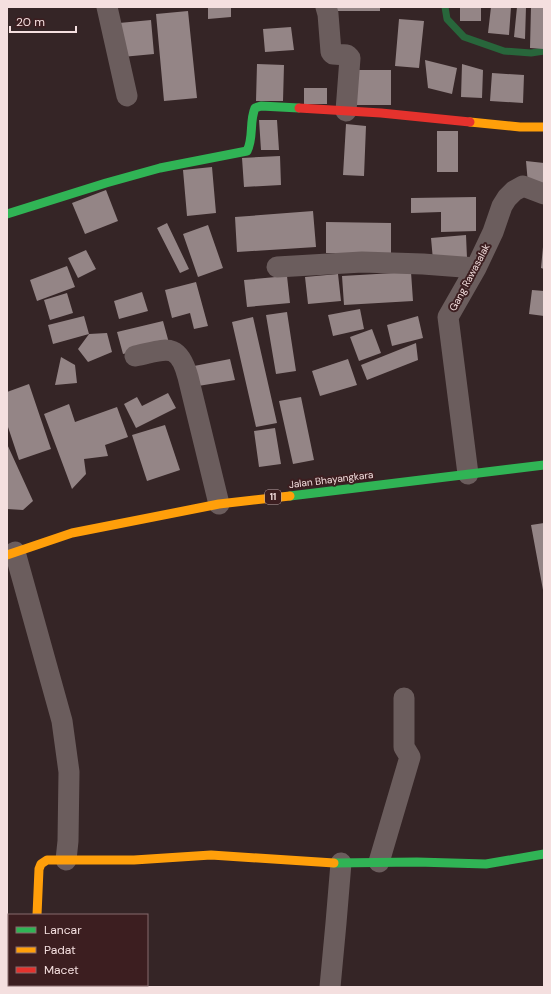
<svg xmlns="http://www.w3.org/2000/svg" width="551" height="994" font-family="'DM Sans',sans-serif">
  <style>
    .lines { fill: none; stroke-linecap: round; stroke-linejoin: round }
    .stream { stroke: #28663b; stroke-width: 7 }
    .building { fill: #948586 }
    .street { stroke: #6b5d5d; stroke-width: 21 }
    .fast { stroke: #30b455; stroke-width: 9 }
    .slow { stroke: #ff9f0a; stroke-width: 9 }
    .jam { stroke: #e5322d; stroke-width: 9 }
    .labels { text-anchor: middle; stroke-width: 4; stroke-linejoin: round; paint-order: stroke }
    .shield { fill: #3c1e20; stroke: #bda5a6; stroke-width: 1 }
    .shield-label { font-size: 9px; font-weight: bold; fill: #f4dfdf }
    .street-label { font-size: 10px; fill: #f4dfdf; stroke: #3c1e20 }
  </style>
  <rect width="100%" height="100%" fill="#352526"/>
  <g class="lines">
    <path class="stream" d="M 445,7 L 447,19 L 464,37 L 504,51 L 531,53 L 544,51"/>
  </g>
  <path class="building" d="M 208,7 L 231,7 L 231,17 L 208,19 Z
    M 329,7 L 380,7 L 380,11 L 330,11 Z
    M 460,7 L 481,7 L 481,21 L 460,21 Z
    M 491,7 L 511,7 L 509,35 L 488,33 Z
    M 517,7 L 526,7 L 525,39 L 514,37 Z
    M 531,7 L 544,7 L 544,49 L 530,48 Z
    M 188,11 L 197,98 L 164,101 L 156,14 Z
    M 399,19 L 424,21 L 419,68 L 395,66 Z
    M 151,20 L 154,54 L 122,57 L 119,23 Z
    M 291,27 L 294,50 L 265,52 L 263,29 Z
    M 425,60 L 457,68 L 452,94 L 428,88 Z
    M 257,64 L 284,65 L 283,101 L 256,101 Z
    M 462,64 L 483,70 L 482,98 L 461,97 Z
    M 357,70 L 391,70 L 391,105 L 356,105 Z
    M 492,73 L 524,75 L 523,103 L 490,101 Z
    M 304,88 L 327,88 L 327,104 L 304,104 Z
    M 259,120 L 277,120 L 279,150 L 261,150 Z
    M 346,124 L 366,126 L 364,176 L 343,175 Z
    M 437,131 L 458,131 L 458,172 L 437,172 Z
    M 280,156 L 281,185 L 244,187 L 242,158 Z
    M 526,161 L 544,163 L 544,186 L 528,184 Z
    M 212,167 L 216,213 L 187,216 L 183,170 Z
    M 106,190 L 118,221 L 85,234 L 72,203 Z
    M 476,197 L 476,231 L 441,232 L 441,212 L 411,213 L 411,198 Z
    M 313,211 L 316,247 L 237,252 L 235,217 Z
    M 326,222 L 391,223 L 391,254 L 326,253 Z
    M 167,223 L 189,269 L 180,273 L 157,228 Z
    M 208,225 L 223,268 L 198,277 L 183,234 Z
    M 466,235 L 467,258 L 433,260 L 431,238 Z
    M 543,247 L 544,247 L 544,269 L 541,268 Z
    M 86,250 L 96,269 L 78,278 L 68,258 Z
    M 67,266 L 75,287 L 37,301 L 30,280 Z
    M 411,272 L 413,301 L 344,305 L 342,276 Z
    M 338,274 L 341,301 L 308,304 L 305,277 Z
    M 287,276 L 290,303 L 247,307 L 244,280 Z
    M 196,282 L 208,326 L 194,329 L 190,313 L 172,318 L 165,290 Z
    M 532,290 L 544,291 L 544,316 L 529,314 Z
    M 142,292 L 148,311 L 119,319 L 114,301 Z
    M 67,293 L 73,313 L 50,320 L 44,300 Z
    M 360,309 L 364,329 L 333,336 L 328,315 Z
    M 287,312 L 296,371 L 276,374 L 266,315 Z
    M 84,316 L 89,334 L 53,344 L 48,325 Z
    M 418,316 L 423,338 L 392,346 L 387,325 Z
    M 253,317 L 277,423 L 256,427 L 232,322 Z
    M 163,321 L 169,343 L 123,354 L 117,332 Z
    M 372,329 L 381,353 L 359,361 L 350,337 Z
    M 107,333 L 112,352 L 88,362 L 78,349 L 89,334 Z
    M 416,343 L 418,360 L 367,380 L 361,365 Z
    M 61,357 L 75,365 L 77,383 L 55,385 Z
    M 230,359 L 235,380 L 198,386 L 194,366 Z
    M 348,359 L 357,385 L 320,396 L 312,371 Z
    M 29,384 L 51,449 L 19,460 L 7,424 L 7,392 Z
    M 168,393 L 176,408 L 136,428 L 124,404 L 137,397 L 142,406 Z
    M 301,397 L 314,460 L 293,464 L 279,401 Z
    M 69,404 L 75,422 L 117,407 L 128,437 L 105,445 L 108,456 L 84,459 L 86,474 L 72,489 L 44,414 Z
    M 165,425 L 180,470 L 147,481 L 132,435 Z
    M 275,428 L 281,464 L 259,467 L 254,431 Z
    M 7,444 L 33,501 L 23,510 L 7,509 Z
    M 544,523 L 544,590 L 543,590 L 531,525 Z"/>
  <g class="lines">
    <path class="street" d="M 107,7 L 127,96
      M 326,7 L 328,14 L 331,52 L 333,54 L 347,55 L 350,58 L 346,111
      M 277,267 L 362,262 L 423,264 L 476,268
      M 135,356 C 165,350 178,340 188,377 L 219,504
      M 468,474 L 448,317 L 476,268 L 493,232 L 502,206 L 507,198 L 514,191 L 523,186 L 544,194
      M 15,552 L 62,721 L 69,772 L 68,841 L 66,860
      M 379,862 L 410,757 L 404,747 L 404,698
      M 35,987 L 35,985
      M 330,987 L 336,923 L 341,863"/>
    <path class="fast" d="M 7,214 L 106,183 L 160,168 L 247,151 C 254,138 249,122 255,108 L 261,106 L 299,108
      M 290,496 L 544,465
      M 334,863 L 417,862 L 486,864 L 544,854"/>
    <path class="slow" d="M 470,122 L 520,127 L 544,127
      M 7,555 L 72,533 L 219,504 L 290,496
      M 37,915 L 39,869 L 41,864 L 47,860 L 134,860 L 211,855 L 334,863"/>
    <path class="jam" d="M 299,108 L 381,113 L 470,122"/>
  </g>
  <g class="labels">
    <rect class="shield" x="265" y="490" width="16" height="14" rx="3"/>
    <g class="shield-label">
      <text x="273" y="500">11</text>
    </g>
    <g class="street-label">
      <text transform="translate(469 277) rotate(-62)" y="4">Gang Rawasalak</text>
      <text transform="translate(331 479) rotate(-7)" y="4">Jalan Bhayangkara</text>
    </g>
  </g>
  <rect width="551" height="994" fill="none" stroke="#f4dfdf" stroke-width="16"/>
  <rect x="8" y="914" width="140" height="72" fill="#3c1e20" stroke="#866b6c"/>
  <rect x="16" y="927" width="20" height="6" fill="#30b455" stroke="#866b6c"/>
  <text x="44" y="934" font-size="12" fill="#f4dfdf">Lancar</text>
  <rect x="16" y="947" width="20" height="6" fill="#ff9f0a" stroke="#866b6c"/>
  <text x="44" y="954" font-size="12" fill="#f4dfdf">Padat</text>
  <rect x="16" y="967" width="20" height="6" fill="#e5322d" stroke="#866b6c"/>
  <text x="44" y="974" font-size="12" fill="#f4dfdf">Macet</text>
  <path d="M10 26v6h66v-6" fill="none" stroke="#f4dfdf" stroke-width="2"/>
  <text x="16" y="26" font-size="12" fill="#f4dfdf" stroke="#3c1e20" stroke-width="3" paint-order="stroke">20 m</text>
</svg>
